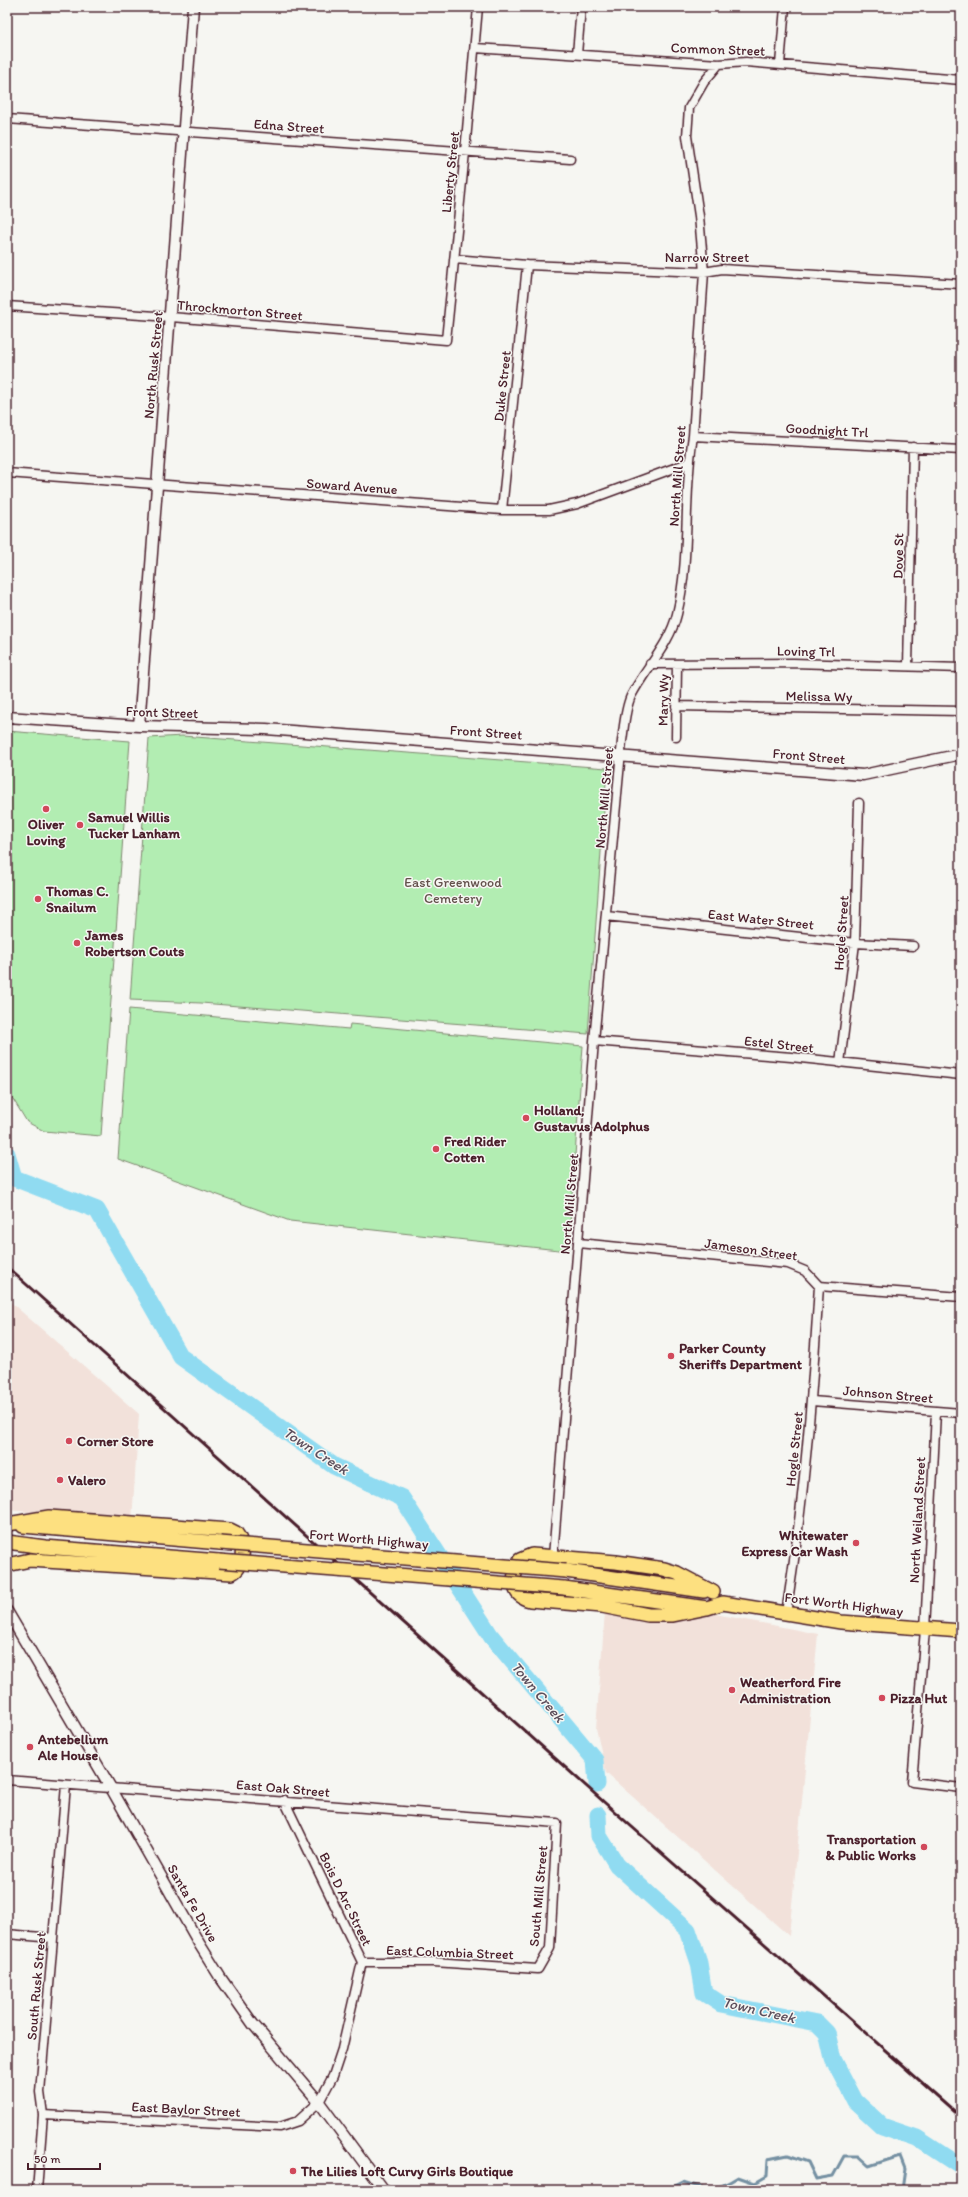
<svg xmlns="http://www.w3.org/2000/svg" width="968" height="2197" font-family="Itim,sans-serif">
  <style>
    .built { fill: #f2e1da }
    .green { fill: #b2edb2; stroke: #7e866e }
    .lines { fill: none; stroke-linecap: round; stroke-linejoin: round }
    .stream { stroke: #7490a2; stroke-width: 3 }
    .river { stroke: #90dbf1; stroke-width: 17 }
    .minor-casing { stroke: #4a1f2b; stroke-width: 11 }
    .tertiary-casing { stroke: #4a1f2b; stroke-width: 13 }
    .primary-casing { stroke: #4a1f2b; stroke-width: 16 }
    .minor { stroke: #f6f6f2; stroke-width: 8 }
    .tertiary { stroke: #f6f6f2; stroke-width: 10 }
    .primary { stroke: #fde080; stroke-width: 13 }
    .rail { stroke: #4a1f2b; stroke-width: 3 }
    .primary-bridge-casing { stroke: #4a1f2b; stroke-width: 16; stroke-linecap: butt }
    .primary-bridge { stroke: #fde080; stroke-width: 13 }
    .poi-dot { fill: #d1495b; stroke: #f6f6f2; stroke-width: 1.5 }
    .labels { text-anchor: middle; stroke-width: 3; stroke-linejoin: round; paint-order: stroke }
    .street-label { font-size: 14px; fill: #4a1f2b; stroke: #f6f6f2 }
    .poi-label { font-size: 14px; font-weight: bold; fill: #4a1f2b; stroke: #f6f6f2; text-anchor: start }
    .park-label { font-size: 14px; fill: #64524d; stroke: #f6f6f2 }
    .water-label { font-size: 15px; font-style: italic; fill: #5c4e5c; stroke: #f6f6f2 }
  </style>
  <rect width="100%" height="100%" fill="#f6f6f2"/>
  <filter id="ink" filterUnits="userSpaceOnUse"><feTurbulence type="fractalNoise" baseFrequency=".025" numOctaves="2"/><feDisplacementMap in="SourceGraphic" scale="8" xChannelSelector="R" yChannelSelector="G"/><feConvolveMatrix kernelMatrix="1 2 1 2 8 2 1 2 1" color-interpolation-filters="sRGB"/></filter>
  <g filter="url(#ink)">
    <path class="built" d="M 7,1299 L 139,1414 L 132,1521 L 7,1510 Z
      M 605,1612 L 705,1612 L 818,1634 L 789,1936 L 606,1773 L 596,1728 Z"/>
    <path class="green" d="M 7,731 L 130,741 L 101,1136 L 44,1131 L 27,1122 L 7,1089 Z
      M 182,736 L 607,768 L 588,1034 L 201,1003 L 130,1000 L 149,738 Z
      M 129,1009 L 349,1029 L 350,1024 L 583,1046 L 568,1251 L 290,1221 L 118,1159 Z"/>
    <g class="lines">
      <path class="stream" d="M 667,2190 L 683,2182 C 707,2190 715,2192 738,2177 L 755,2183 L 767,2176 L 768,2159 L 788,2155 L 808,2162 L 816,2179 L 833,2176 L 844,2156 L 858,2156 L 869,2166 L 900,2156 L 905,2169 L 902,2190"/>
      <path class="river" d="M 7,1154 L 14,1178 L 97,1210 L 181,1357 L 334,1466 L 402,1498 L 491,1636 L 595,1760 L 597,1784
        M 598,1815 L 599,1836 L 617,1865 L 688,1930 L 699,1963 L 704,1993 L 721,2004 L 817,2023 L 827,2033 L 833,2059 L 855,2101 L 882,2126 L 917,2138 L 961,2167"/>
      <g class="minor-casing">
        <path id="minor" d="M 475,48 L 719,64 L 746,62 L 961,80
          M 577,54 L 581,7
          M 780,64 L 785,7
          M 7,119 L 570,159
          M 454,259 L 527,265 L 704,272 L 722,269 L 961,284
          M 7,306 L 171,317 L 446,340 L 465,152 L 478,7
          M 693,436 L 961,450
          M 7,473 L 502,510 L 549,510 L 577,504 L 688,463
          M 502,510 L 527,265
          M 650,664 L 793,663 L 961,668
          M 908,666 L 913,447
          M 676,706 L 961,711
          M 676,737 L 677,664
          M 606,916 L 855,943 L 913,946
          M 594,1041 L 791,1057 L 961,1075
          M 840,1063 L 855,943 L 859,803
          M 579,1243 L 788,1264 L 805,1271 L 819,1286 L 961,1297
          M 812,1401 L 961,1413
          M 936,1412 L 925,1630 L 912,1782 L 961,1788
          M 553,1557 L 594,1041 L 622,741 C 624,727 625,709 631,696 C 645,669 670,644 677,614 C 691,556 683,495 693,436 L 704,272 L 699,216 L 687,136 L 689,108 L 704,82 L 719,64
          M 786,1613 C 804,1504 812,1396 819,1286
          M 7,1780 L 557,1823 L 550,1948 L 538,1969 L 434,1962 L 362,1962
          M 7,1934 L 53,1938
          M 43,2115 L 280,2127 L 298,2121 L 319,2102 L 333,2076 L 342,2049 L 362,1962 L 284,1800
          M 37,2190 L 43,2115 L 40,2092 L 66,1785"/>
      </g>
      <g class="tertiary-casing">
        <path id="tertiary" d="M 7,717 L 139,726 L 266,729 L 863,775 L 961,754
          M 139,726 L 193,7
          M 7,1611 L 111,1788 L 200,1945 L 220,1977 L 253,2024 L 319,2102 L 384,2190"/>
      </g>
      <g class="primary-casing">
        <path id="primary" d="M 23,1526 L 220,1543
          M 7,1542 L 45,1547 L 219,1561
          M 7,1565 L 30,1560 L 232,1573 C 245,1566 245,1544 236,1533 L 230,1530 L 49,1517 L 8,1524
          M 566,1571 L 704,1591
          M 564,1588 L 707,1608 L 723,1603 L 841,1622 L 961,1631
          M 707,1608 L 673,1615 L 648,1615 L 602,1606 L 530,1600 C 510,1595 512,1576 520,1560 L 532,1555 L 616,1562 L 664,1569 L 677,1573 L 713,1592"/>
      </g>
      <use href="#minor" class="minor"/>
      <use href="#tertiary" class="tertiary"/>
      <use href="#primary" class="primary"/>
      <path class="rail" d="M 7,1267 L 615,1812 L 961,2117"/>
      <g class="primary-bridge-casing">
        <path id="primary-bridge" d="M 220,1543 L 566,1571
          M 219,1561 L 564,1588"/>
      </g>
      <use href="#primary-bridge" class="primary-bridge"/>
    </g>
  </g>
  <g class="poi-dot">
    <circle cx="46" cy="809" r="4"/>
    <circle cx="80" cy="825" r="4"/>
    <circle cx="38" cy="899" r="4"/>
    <circle cx="77" cy="943" r="4"/>
    <circle cx="526" cy="1118" r="4"/>
    <circle cx="436" cy="1149" r="4"/>
    <circle cx="671" cy="1356" r="4"/>
    <circle cx="69" cy="1441" r="4"/>
    <circle cx="60" cy="1480" r="4"/>
    <circle cx="856" cy="1543" r="4"/>
    <circle cx="732" cy="1690" r="4"/>
    <circle cx="882" cy="1698" r="4"/>
    <circle cx="30" cy="1747" r="4"/>
    <circle cx="924" cy="1847" r="4"/>
    <circle cx="293" cy="2171" r="4"/>
  </g>
  <g class="labels">
    <g class="street-label">
      <text transform="translate(718 49) rotate(2)" y="5">Common Street</text>
      <text transform="translate(289 126) rotate(4)" y="5">Edna Street</text>
      <text transform="translate(450 172) rotate(-84)" y="5">Liberty Street</text>
      <text x="707" y="262">Narrow Street</text>
      <text transform="translate(240 310) rotate(5)" y="5">Throckmorton Street</text>
      <text transform="translate(153 365) rotate(-85)" y="5">North Rusk Street</text>
      <text transform="translate(502 386) rotate(-84)" y="5">Duke Street</text>
      <text transform="translate(827 430) rotate(3)" y="5">Goodnight Trl</text>
      <text transform="translate(677 476) rotate(-86)" y="5">North Mill Street</text>
      <text transform="translate(352 486) rotate(4)" y="5">Soward Avenue</text>
      <text transform="translate(898 556) rotate(-89)" y="5">Dove St</text>
      <text transform="translate(806 651) rotate(1)" y="5">Loving Trl</text>
      <text transform="translate(819 696) rotate(1)" y="5">Melissa Wy</text>
      <text transform="translate(663 700) rotate(-89)" y="5">Mary Wy</text>
      <text transform="translate(162 712) rotate(2)" y="5">Front Street</text>
      <text transform="translate(486 732) rotate(4)" y="5">Front Street</text>
      <text transform="translate(809 756) rotate(5)" y="5">Front Street</text>
      <text transform="translate(604 798) rotate(-85)" y="5">North Mill Street</text>
      <text transform="translate(761 919) rotate(6)" y="5">East Water Street</text>
      <text transform="translate(841 933) rotate(-86)" y="5">Hogle Street</text>
      <text transform="translate(779 1044) rotate(6)" y="5">Estel Street</text>
      <text transform="translate(569 1204) rotate(-85)" y="5">North Mill Street</text>
      <text transform="translate(751 1249) rotate(8)" y="5">Jameson Street</text>
      <text transform="translate(888 1394) rotate(5)" y="5">Johnson Street</text>
      <text transform="translate(794 1449) rotate(-84)" y="5">Hogle Street</text>
      <text transform="translate(917 1520) rotate(-87)" y="5">North Weiland Street</text>
      <text transform="translate(369 1539) rotate(5)" y="5">Fort Worth Highway</text>
      <text transform="translate(844 1604) rotate(7)" y="5">Fort Worth Highway</text>
      <text transform="translate(283 1788) rotate(5)" y="5">East Oak Street</text>
      <text transform="translate(538 1896) rotate(-85)" y="5">South Mill Street</text>
      <text transform="translate(346 1899) rotate(64)" y="5">Bois D Arc Street</text>
      <text transform="translate(193 1903) rotate(60)" y="5">Santa Fe Drive</text>
      <text transform="translate(450 1952) rotate(2)" y="5">East Columbia Street</text>
      <text transform="translate(36 1986) rotate(-85)" y="5">South Rusk Street</text>
      <text transform="translate(186 2109) rotate(3)" y="5">East Baylor Street</text>
    </g>
    <g class="poi-label">
      <text x="88" y="822">Samuel Willis<tspan x="88" dy="16">Tucker Lanham</tspan></text>
      <text x="46" y="829" text-anchor="middle">Oliver<tspan x="46" dy="16">Loving</tspan></text>
      <text x="46" y="896">Thomas C.<tspan x="46" dy="16">Snailum</tspan></text>
      <text x="85" y="940">James<tspan x="85" dy="16">Robertson Couts</tspan></text>
      <text x="534" y="1115">Holland,<tspan x="534" dy="16">Gustavus Adolphus</tspan></text>
      <text x="444" y="1146">Fred Rider<tspan x="444" dy="16">Cotten</tspan></text>
      <text x="679" y="1353">Parker County<tspan x="679" dy="16">Sheriffs Department</tspan></text>
      <text x="77" y="1446">Corner Store</text>
      <text x="68" y="1485">Valero</text>
      <text x="848" y="1540" text-anchor="end">Whitewater<tspan x="848" dy="16">Express Car Wash</tspan></text>
      <text x="740" y="1687">Weatherford Fire<tspan x="740" dy="16">Administration</tspan></text>
      <text x="890" y="1703">Pizza Hut</text>
      <text x="38" y="1744">Antebellum<tspan x="38" dy="16">Ale House</tspan></text>
      <text x="916" y="1844" text-anchor="end">Transportation<tspan x="916" dy="16">&amp; Public Works</tspan></text>
      <text x="301" y="2176">The Lilies Loft Curvy Girls Boutique</text>
    </g>
    <g class="park-label">
      <text x="453" y="887">East Greenwood<tspan x="453" dy="16">Cemetery</tspan></text>
    </g>
    <g class="water-label">
      <text transform="translate(316 1451) rotate(33)" y="5">Town Creek</text>
      <text transform="translate(538 1692) rotate(50)" y="5">Town Creek</text>
      <text transform="translate(759 2010) rotate(13)" y="5">Town Creek</text>
    </g>
  </g>
  <rect width="968" height="2197" fill="none" stroke="#f6f6f2" stroke-width="24"/>
  <rect x="12" y="12" width="944" height="2173" fill="none" stroke="#4a1f2b" stroke-width="1.5" filter="url(#ink)"/>
  <path d="M28 2163v6h72v-6" fill="none" stroke="#4a1f2b" stroke-width="2"/>
  <text x="34" y="2163" font-size="12" fill="#4a1f2b" stroke="#f6f6f2" stroke-width="3" paint-order="stroke">50 m</text>
</svg>
